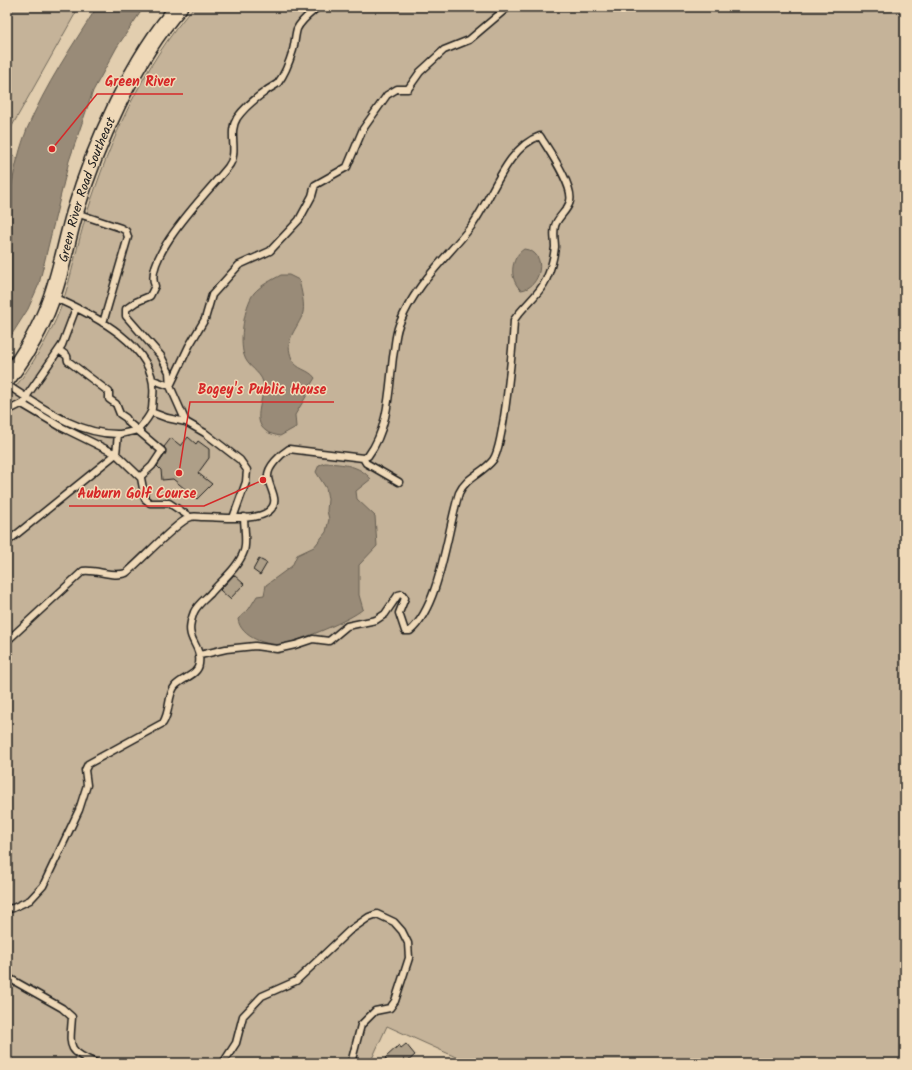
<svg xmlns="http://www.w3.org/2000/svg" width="912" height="1070" font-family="Kalam,sans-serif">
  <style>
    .green { fill: #c5b399; stroke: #70685a }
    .water { fill: #998b78; stroke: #675f53 }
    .building { fill: #ae9f88; stroke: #1c1c1c }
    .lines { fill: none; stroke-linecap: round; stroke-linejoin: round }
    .lane-casing { stroke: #1c1c1c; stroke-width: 9 }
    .secondary-casing { stroke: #1c1c1c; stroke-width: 19 }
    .lane { stroke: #efd9b8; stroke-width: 6 }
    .secondary { stroke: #efd9b8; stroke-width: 16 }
    .labels { text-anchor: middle; stroke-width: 3; stroke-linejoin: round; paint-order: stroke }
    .street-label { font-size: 13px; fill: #1c1c1c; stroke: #efd9b8 }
    .leader { fill: none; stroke: #d62828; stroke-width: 1.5 }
    .callout-dot { fill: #d62828; stroke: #efd9b8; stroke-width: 1.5 }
    .callout-label { font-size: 14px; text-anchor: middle; font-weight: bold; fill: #d62828; stroke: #efd9b8; stroke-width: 3; stroke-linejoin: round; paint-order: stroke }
  </style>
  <rect width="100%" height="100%" fill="#e2ceaf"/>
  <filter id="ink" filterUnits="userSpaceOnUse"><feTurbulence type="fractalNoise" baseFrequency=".025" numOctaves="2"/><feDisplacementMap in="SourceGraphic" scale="8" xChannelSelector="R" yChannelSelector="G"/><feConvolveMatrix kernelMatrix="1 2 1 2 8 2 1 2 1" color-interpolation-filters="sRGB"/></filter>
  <g filter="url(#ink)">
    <path class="green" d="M 7,7 L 79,7 L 7,135 Z
      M 194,7 L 905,7 L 905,1063 L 469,1063 L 387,1026 L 370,1063 L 7,1063 L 7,398 C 29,370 48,341 61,307 C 72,276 77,244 87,213 C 110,141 143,64 194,7 Z
      M 7,151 L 18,159 L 7,213 Z"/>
    <path class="water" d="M 97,7 L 144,7 L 117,47 L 93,91 L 69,161 L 39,284 L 28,309 L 7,342 L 7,213 C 11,185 17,155 27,129 C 45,86 72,46 97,7 Z
      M 524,249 C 550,252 540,289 521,290 C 509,280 510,258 524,249 Z
      M 281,275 L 289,275 L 299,280 C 301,290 306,306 302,316 C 295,332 284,340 292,359 C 296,370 309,369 315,378 L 306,392 L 307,395 L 295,415 L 296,427 L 280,436 C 276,435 269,434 266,431 C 250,420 266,397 263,382 C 260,371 247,367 244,355 C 239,341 244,306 254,293 C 261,285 272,280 281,275 Z
      M 325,463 C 343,464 359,465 371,479 L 356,491 L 357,499 L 375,516 L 377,546 L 359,565 L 359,595 L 363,609 C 351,620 301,640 284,644 C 268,647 240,637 238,619 L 249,609 L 257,596 L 264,595 L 266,585 L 292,566 L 297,555 L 314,547 L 326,532 L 329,519 L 327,511 L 328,499 L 326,488 L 316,472 L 319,465 Z"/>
    <path class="building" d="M 188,437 L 196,444 L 198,441 L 209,449 L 209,458 L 198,473 L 212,484 L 197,499 L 173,479 L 162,480 L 161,470 L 157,466 L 166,453 L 164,447 L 171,438 L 181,446 Z
      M 259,559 L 267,563 L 260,575 L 253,570 Z
      M 234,575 L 244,584 L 230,599 L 220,590 Z
      M 406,1044 L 415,1055 L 406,1063 L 389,1063 L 385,1058 L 399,1045 L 401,1048 Z"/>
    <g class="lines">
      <g class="lane-casing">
        <path id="lane" d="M 76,213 L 121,228 L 126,231 L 128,237 L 103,323
          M 59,350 L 67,356 L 68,361 L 109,392 L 109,399 L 116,404 L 120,414 L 126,418 L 129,423 L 162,451 L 152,466 L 140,477
          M 153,380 L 170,386 L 189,346 L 205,319 L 212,295 L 239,265 L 270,251 L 299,220 L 312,196 L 315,185 L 347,167 L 363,129 L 387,95 L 397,89 L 408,89 L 420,72 L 444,50 L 469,40 L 508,7
          M 7,385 C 40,406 76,434 117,434 C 124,434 132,431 138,430 C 142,425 148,419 151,412 C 153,408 152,402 153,397 C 159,346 92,314 53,297
          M 26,397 L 62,345 L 76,308
          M 22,404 L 61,427 L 116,454 L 141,478 L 145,499 L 150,503 L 169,503 L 190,517
          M 7,411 L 25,402
          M 151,412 L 167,418 L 186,422 L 205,433 L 240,460 L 247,470 L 246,482 L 233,518
          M 186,422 L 170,386 L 169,372 L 161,356 L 126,316 L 126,309 L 136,302 L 150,296 L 155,286 C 142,257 210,190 228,167 C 240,152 227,134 237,118 C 244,108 256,98 266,91 C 269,88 275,86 278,83 C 285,74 290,60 293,50 C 295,43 295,35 297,29 C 301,20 311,13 318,7
          M 363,458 L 366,463 L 399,482
          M 7,542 L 116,454 L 118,434
          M 7,641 L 83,571 C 97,569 112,578 126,573 C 140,562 177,521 191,517 C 194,516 199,517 203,517 C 220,517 256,522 269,511 C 281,501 269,489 268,477 C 267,467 281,454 289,449 L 363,458 L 368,456 C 389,428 389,390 393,357 C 395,347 395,335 399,325 C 414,286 445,259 470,228 C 491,201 506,147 540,136 C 548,149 574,186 570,201 C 568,211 557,217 555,226 C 553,234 555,240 555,247 C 554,256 550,271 546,280 C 539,295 524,305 514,320 C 513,343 504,446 493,460 C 483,473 466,477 459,493 C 447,531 440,606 410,631 L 405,631 L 399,613 L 405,598 L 402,594 L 398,595 L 385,614 L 376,620 L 347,626 L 329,641 L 313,639 L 295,645 L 277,649 L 255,646 L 226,649 L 200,655
          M 7,909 L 13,908 L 30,900 L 43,886 L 79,810 L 87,785 L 85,770 L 88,764 L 163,723 C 171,710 167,696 175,686 C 182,678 198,675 199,664 C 202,641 182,642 194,612 C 197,605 205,599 210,594 C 221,581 238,568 244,551 C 247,542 244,527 244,517
          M 7,977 L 62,1008 L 72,1017 C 70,1046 66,1051 96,1063
          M 223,1063 L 236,1043 L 243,1016 L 262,996 L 296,981 L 349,931 L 369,917 L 377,914 L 394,922 L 402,931 L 408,943 L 409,958 L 395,1001 L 390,1008 L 375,1011 L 361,1025 L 351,1063"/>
      </g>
      <g class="secondary-casing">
        <g id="secondary">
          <path id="s1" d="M 7,379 C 25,355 40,330 50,302 C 61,273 66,242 75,212 C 94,148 134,57 179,7"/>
        </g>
      </g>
      <use href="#lane" class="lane"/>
      <use href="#secondary" class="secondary"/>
    </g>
  </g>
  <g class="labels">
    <g class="street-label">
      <text dy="5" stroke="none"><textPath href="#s1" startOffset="207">Green River Road Southeast</textPath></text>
    </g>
  </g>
  <path class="leader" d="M52 149L97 94H183M179 473L190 402H334M263 480L204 506H69"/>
  <g class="callout-dot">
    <circle cx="52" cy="149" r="4"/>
    <circle cx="179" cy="473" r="4"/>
    <circle cx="263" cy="480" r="4"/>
  </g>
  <g class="callout-label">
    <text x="140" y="86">Green River</text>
    <text x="262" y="394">Bogey's Public House</text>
    <text x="137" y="498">Auburn Golf Course</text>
  </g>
  <rect width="912" height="1070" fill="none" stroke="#efd9b8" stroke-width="24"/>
  <rect x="12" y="12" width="888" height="1046" fill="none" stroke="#1c1c1c" stroke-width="1.5" filter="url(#ink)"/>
</svg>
